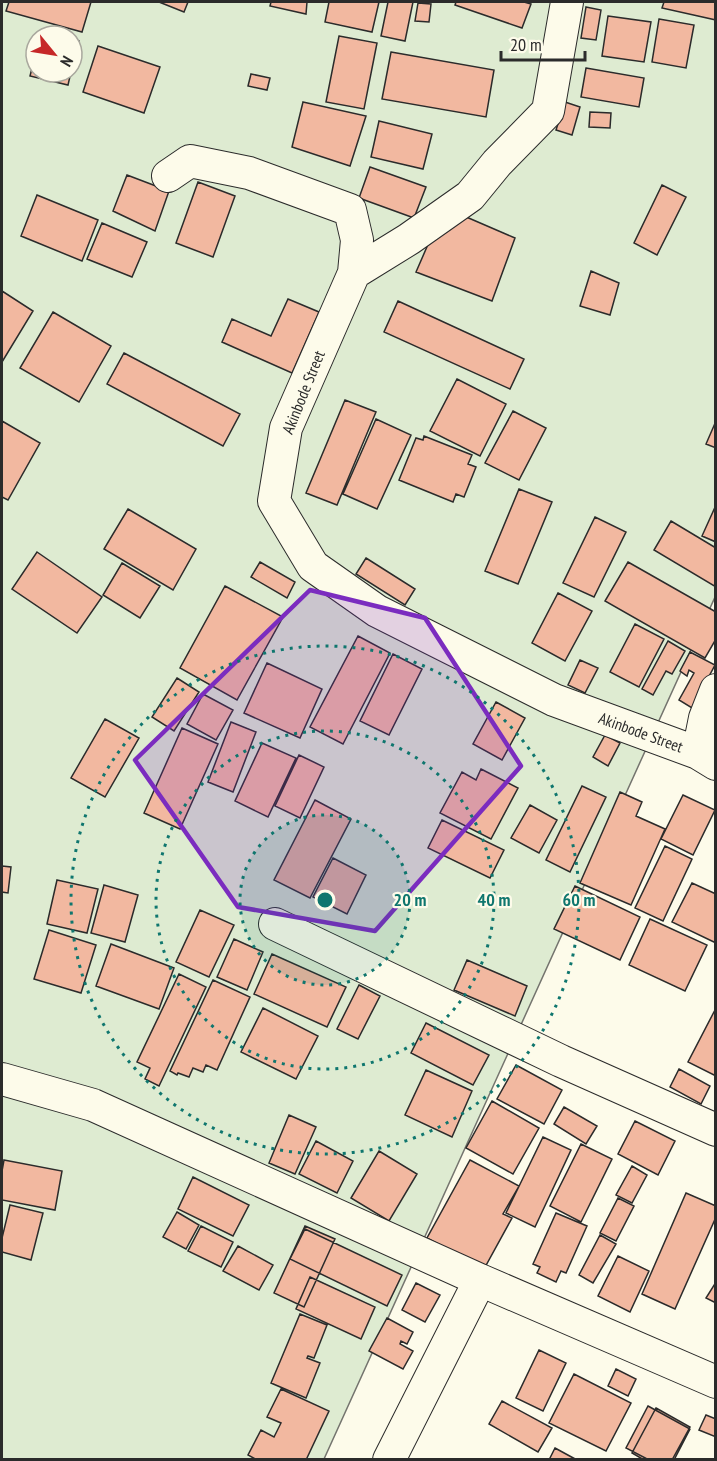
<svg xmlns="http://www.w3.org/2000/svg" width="717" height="1461" font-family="'PT Sans Narrow',sans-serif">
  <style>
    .green { fill: #deebd1; stroke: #74746e; stroke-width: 1.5; fill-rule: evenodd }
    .building { fill: #f2b8a0; stroke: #2b2b2b; stroke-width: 1.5 }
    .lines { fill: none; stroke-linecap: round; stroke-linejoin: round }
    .minor-casing { stroke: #2b2b2b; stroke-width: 34 }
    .minor { stroke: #fdfbea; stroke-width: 32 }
    .marked { fill: #7b2cbf; fill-opacity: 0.2; stroke: #7b2cbf; stroke-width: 4.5; stroke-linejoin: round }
    .ring { fill: none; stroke: #0f766e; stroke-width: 3; stroke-dasharray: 3 6 }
    .labels { text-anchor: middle; stroke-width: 4.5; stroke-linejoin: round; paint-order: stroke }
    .street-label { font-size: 16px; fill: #2b2b2b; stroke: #fdfbea }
    .centre { fill: #0f766e; stroke: #fdfbea; stroke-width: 3 }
    .ring-label { font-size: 18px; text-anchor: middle; font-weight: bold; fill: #0f766e; stroke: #fdfbea; stroke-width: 4.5; stroke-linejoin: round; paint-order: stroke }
  </style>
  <rect width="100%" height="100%" fill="#fdfbea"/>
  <path class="green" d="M 2,2 L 715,2 L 715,597 L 324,1459 L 2,1460 ZM 36,36 L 72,36 L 72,72 L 36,72 Z"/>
  <path class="building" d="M 9,2 L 91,2 L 82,32 L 6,11 Z
    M 159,2 L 188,2 L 184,12 Z
    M 271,2 L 307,2 L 306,14 L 270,6 Z
    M 329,2 L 379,2 L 372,32 L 325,22 Z
    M 388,2 L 413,2 L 405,41 L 381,36 Z
    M 456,2 L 524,2 L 531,4 L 522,28 L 455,5 Z
    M 664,2 L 716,2 L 716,20 L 662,8 Z
    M 418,3 L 431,4 L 429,22 L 415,21 Z
    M 586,7 L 601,10 L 596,40 L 581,38 Z
    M 608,16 L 651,22 L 644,62 L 602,56 Z
    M 659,19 L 694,25 L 686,68 L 652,62 Z
    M 339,36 L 377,43 L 364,109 L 326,102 Z
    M 72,39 L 79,41 L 72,68 Z
    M 98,46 L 160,67 L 144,113 L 83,92 Z
    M 391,52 L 494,70 L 486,117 L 382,99 Z
    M 36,53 L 36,72 L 71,72 L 68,85 L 30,76 Z
    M 586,68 L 644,78 L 639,107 L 581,97 Z
    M 251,74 L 270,78 L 267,90 L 248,86 Z
    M 303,102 L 366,116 L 350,166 L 292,147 Z
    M 565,102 L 580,107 L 572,135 L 556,130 Z
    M 590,112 L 611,113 L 610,128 L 589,127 Z
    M 379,121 L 432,134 L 423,169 L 371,157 Z
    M 370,167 L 426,187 L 414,218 L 359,198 Z
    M 127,175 L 169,191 L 155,231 L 113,211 Z
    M 198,182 L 235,196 L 213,257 L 176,243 Z
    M 662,185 L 686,197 L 657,255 L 634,243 Z
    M 37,195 L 98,220 L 82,261 L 21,236 Z
    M 464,216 L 515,238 L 492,301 L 416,272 L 433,233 Z
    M 102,223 L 147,242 L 132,277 L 87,259 Z
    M 591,271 L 619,283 L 610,315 L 580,306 Z
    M 2,291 L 33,311 L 2,362 Z
    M 288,299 L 319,312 L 292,373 L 222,342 L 232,319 L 271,336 Z
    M 398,301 L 524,359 L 510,389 L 384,332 Z
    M 53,312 L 111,346 L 79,402 L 20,368 Z
    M 124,353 L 240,414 L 223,446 L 107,384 Z
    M 457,379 L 506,404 L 480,456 L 430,431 Z
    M 345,400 L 376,412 L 337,505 L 306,493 Z
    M 513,411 L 546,428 L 519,480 L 485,463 Z
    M 376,419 L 411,435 L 377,509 L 343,494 Z
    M 2,421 L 40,443 L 8,500 L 2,497 Z
    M 716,421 L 716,448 L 706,444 Z
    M 424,436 L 472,455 L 468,464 L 476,467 L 464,497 L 456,494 L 453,502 L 399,480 L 416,438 L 423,440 Z
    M 519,489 L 552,502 L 518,584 L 485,571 Z
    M 716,505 L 716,542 L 702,536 Z
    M 128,509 L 196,549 L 173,590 L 104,549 Z
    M 595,517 L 626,532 L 594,597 L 563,583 Z
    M 671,521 L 716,548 L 716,587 L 654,550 Z
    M 37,552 L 102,597 L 77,633 L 12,589 Z
    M 366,558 L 415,589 L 405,605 L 356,574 Z
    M 260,562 L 295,582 L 287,598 L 251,577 Z
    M 628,562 L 716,612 L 716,639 L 705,658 L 605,601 Z
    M 122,563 L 160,586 L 140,618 L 103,595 Z
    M 225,586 L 283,617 L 237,700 L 180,668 Z
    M 558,593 L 592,611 L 565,661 L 532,643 Z
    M 635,624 L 664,639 L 639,687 L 610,672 Z
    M 358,636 L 390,653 L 343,744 L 310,727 Z
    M 668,641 L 685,651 L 672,674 L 666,671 L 653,695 L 642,689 Z
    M 690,652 L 715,665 L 692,708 L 679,700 L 694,673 L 689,670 L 687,676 L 680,671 Z
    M 393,654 L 422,669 L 389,735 L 360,721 Z
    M 580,660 L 598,668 L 585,693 L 568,685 Z
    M 267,663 L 322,689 L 300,738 L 244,713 Z
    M 177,678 L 199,692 L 174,731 L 152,717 Z
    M 203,694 L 233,710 L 216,740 L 187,724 Z
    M 496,702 L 525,718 L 502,760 L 473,744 Z
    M 105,719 L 139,738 L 105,797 L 71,778 Z
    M 231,722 L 256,732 L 233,792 L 208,782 Z
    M 182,728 L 218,744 L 180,829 L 144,813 Z
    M 605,735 L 620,743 L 608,766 L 593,757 Z
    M 262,743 L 296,758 L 268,817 L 235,801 Z
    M 299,755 L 324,767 L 300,818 L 275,806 Z
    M 481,769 L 518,788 L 491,839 L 440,813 L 462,772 L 476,780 Z
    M 582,786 L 606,797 L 570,872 L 546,860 Z
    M 620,792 L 642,802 L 636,816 L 665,829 L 631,905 L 580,883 Z
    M 683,795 L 715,810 L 693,855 L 661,839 Z
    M 315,800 L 351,819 L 310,898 L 274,880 Z
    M 530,805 L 557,820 L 539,853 L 511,838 Z
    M 442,820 L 504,850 L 490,878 L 428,848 Z
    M 665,846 L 692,859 L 663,921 L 635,908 Z
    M 333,858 L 366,875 L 347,914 L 313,897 Z
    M 2,866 L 11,867 L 8,893 L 2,892 Z
    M 57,880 L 98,889 L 87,933 L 47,924 Z
    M 692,883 L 716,894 L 716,943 L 672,922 Z
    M 104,885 L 138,895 L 125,942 L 91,933 Z
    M 575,886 L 640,917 L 620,960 L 554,929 Z
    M 200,910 L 234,925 L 209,977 L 176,962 Z
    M 650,919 L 707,945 L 685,991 L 629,965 Z
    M 49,930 L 96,945 L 81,993 L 34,979 Z
    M 234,939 L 263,952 L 247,990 L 217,977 Z
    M 111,944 L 174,968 L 159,1009 L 96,986 Z
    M 272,954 L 346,987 L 327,1027 L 254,994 Z
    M 467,960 L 527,986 L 515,1016 L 454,990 Z
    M 179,974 L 206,987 L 159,1086 L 145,1079 L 150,1068 L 137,1062 Z
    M 213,980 L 250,997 L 217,1070 L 206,1065 L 203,1072 L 193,1068 L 189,1077 L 178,1073 L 177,1075 L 170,1071 Z
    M 359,985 L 380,996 L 358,1039 L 337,1029 Z
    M 263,1008 L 318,1036 L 296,1079 L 241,1052 Z
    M 716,1008 L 716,1076 L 688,1062 Z
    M 426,1023 L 489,1055 L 473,1085 L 411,1053 Z
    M 516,1065 L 562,1090 L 544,1124 L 497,1099 Z
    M 679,1069 L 710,1086 L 701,1104 L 670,1087 Z
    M 426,1070 L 472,1091 L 452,1137 L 405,1115 Z
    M 492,1101 L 539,1128 L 513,1174 L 466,1148 Z
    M 564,1107 L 597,1126 L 586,1144 L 554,1124 Z
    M 289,1115 L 316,1127 L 295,1174 L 269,1163 Z
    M 635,1121 L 675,1141 L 658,1175 L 618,1154 Z
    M 543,1137 L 571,1150 L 535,1227 L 506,1213 Z
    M 316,1141 L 353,1161 L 337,1193 L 299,1174 Z
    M 581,1144 L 612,1159 L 581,1222 L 550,1206 Z
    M 379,1151 L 417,1174 L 389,1221 L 351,1198 Z
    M 4,1160 L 62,1171 L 55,1210 L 2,1200 L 2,1171 Z
    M 470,1160 L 519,1186 L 503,1214 L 512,1218 L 484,1269 L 427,1238 Z
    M 632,1166 L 647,1175 L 632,1203 L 616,1195 Z
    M 193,1177 L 249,1205 L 233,1236 L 178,1209 Z
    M 686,1193 L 716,1206 L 716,1217 L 675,1309 L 642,1294 Z
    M 618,1198 L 634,1206 L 616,1241 L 600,1233 Z
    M 10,1205 L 43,1213 L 31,1260 L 2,1252 L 2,1238 Z
    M 177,1212 L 199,1225 L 186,1249 L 163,1237 Z
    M 556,1213 L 587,1226 L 566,1273 L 561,1271 L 556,1282 L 537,1273 L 540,1267 L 533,1264 Z
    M 201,1226 L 233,1242 L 221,1267 L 188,1251 Z
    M 305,1226 L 335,1239 L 304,1307 L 274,1293 Z
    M 305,1229 L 402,1275 L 387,1306 L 290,1259 Z
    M 600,1235 L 616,1244 L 593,1283 L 579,1275 Z
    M 238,1246 L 273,1265 L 259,1290 L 223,1271 Z
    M 618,1256 L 649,1271 L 630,1312 L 598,1296 Z
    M 310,1277 L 375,1307 L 361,1339 L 296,1309 Z
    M 716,1282 L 716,1303 L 706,1298 Z
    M 416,1283 L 440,1295 L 425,1322 L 402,1310 Z
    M 300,1314 L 327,1325 L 314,1358 L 308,1356 L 307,1358 L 320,1363 L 306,1398 L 271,1383 Z
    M 387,1318 L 413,1332 L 407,1344 L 401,1341 L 400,1344 L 413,1351 L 403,1369 L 369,1351 Z
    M 539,1350 L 566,1363 L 543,1411 L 516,1398 Z
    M 616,1369 L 636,1379 L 628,1396 L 608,1386 Z
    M 574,1374 L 631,1403 L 606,1451 L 549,1423 Z
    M 281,1389 L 329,1411 L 306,1460 L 257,1460 L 248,1455 L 261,1430 L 274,1437 L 281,1423 L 267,1417 Z
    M 502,1401 L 552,1428 L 538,1452 L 489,1424 Z
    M 648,1406 L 690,1429 L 674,1460 L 649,1460 L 626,1448 Z
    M 656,1408 L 690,1427 L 672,1460 L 644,1460 L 632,1453 Z
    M 706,1415 L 716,1419 L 716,1437 L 699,1430 Z
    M 555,1448 L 577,1460 L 549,1460 Z"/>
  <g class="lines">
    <g class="minor-casing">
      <path id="minor" d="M 567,2 L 548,111 L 497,163 L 470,196 L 409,239 L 354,273 L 286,428 L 274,501 L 313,566 L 377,611 L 554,700 L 698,753 L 716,764
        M 168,176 L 190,161 L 249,173 L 350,210 L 357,240 L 354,273
        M 698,753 L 705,718 L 716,690
        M 275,924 L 561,1061 L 716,1130
        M 2,1079 L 93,1105 L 480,1280
        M 389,1460 L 480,1280 L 716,1382"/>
    </g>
    <use href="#minor" class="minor"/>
  </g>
  <path class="marked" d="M 310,590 L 425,618 L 521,766 L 375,931 L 238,907 L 135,760 Z"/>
  <circle cx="325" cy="900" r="85" fill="#0f766e" fill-opacity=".12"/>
  <g class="ring">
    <circle cx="325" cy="900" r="85"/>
    <circle cx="325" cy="900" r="169"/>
    <circle cx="325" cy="900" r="254"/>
  </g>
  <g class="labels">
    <g class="street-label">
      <text transform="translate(303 392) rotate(-68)" y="6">Akinbode Street</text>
      <text transform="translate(641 732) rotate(20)" y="6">Akinbode Street</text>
    </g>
  </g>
  <circle cx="325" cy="900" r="9" class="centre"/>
  <g class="ring-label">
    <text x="410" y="906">20 m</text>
    <text x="494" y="906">40 m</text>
    <text x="579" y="906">60 m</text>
  </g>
  <rect width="717" height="1461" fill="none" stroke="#2b2b2b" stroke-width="6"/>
  <g transform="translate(54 54) rotate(120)"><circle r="28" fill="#fdfbea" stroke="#a9a89e" stroke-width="1.5"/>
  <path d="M0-4.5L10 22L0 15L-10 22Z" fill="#c62828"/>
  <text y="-9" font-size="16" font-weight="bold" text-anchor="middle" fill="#2b2b2b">N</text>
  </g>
  <path d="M501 51v9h84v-9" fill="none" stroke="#2b2b2b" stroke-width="3"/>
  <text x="510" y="51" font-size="18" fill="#2b2b2b" stroke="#fdfbea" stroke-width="4.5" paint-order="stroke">20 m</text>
</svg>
